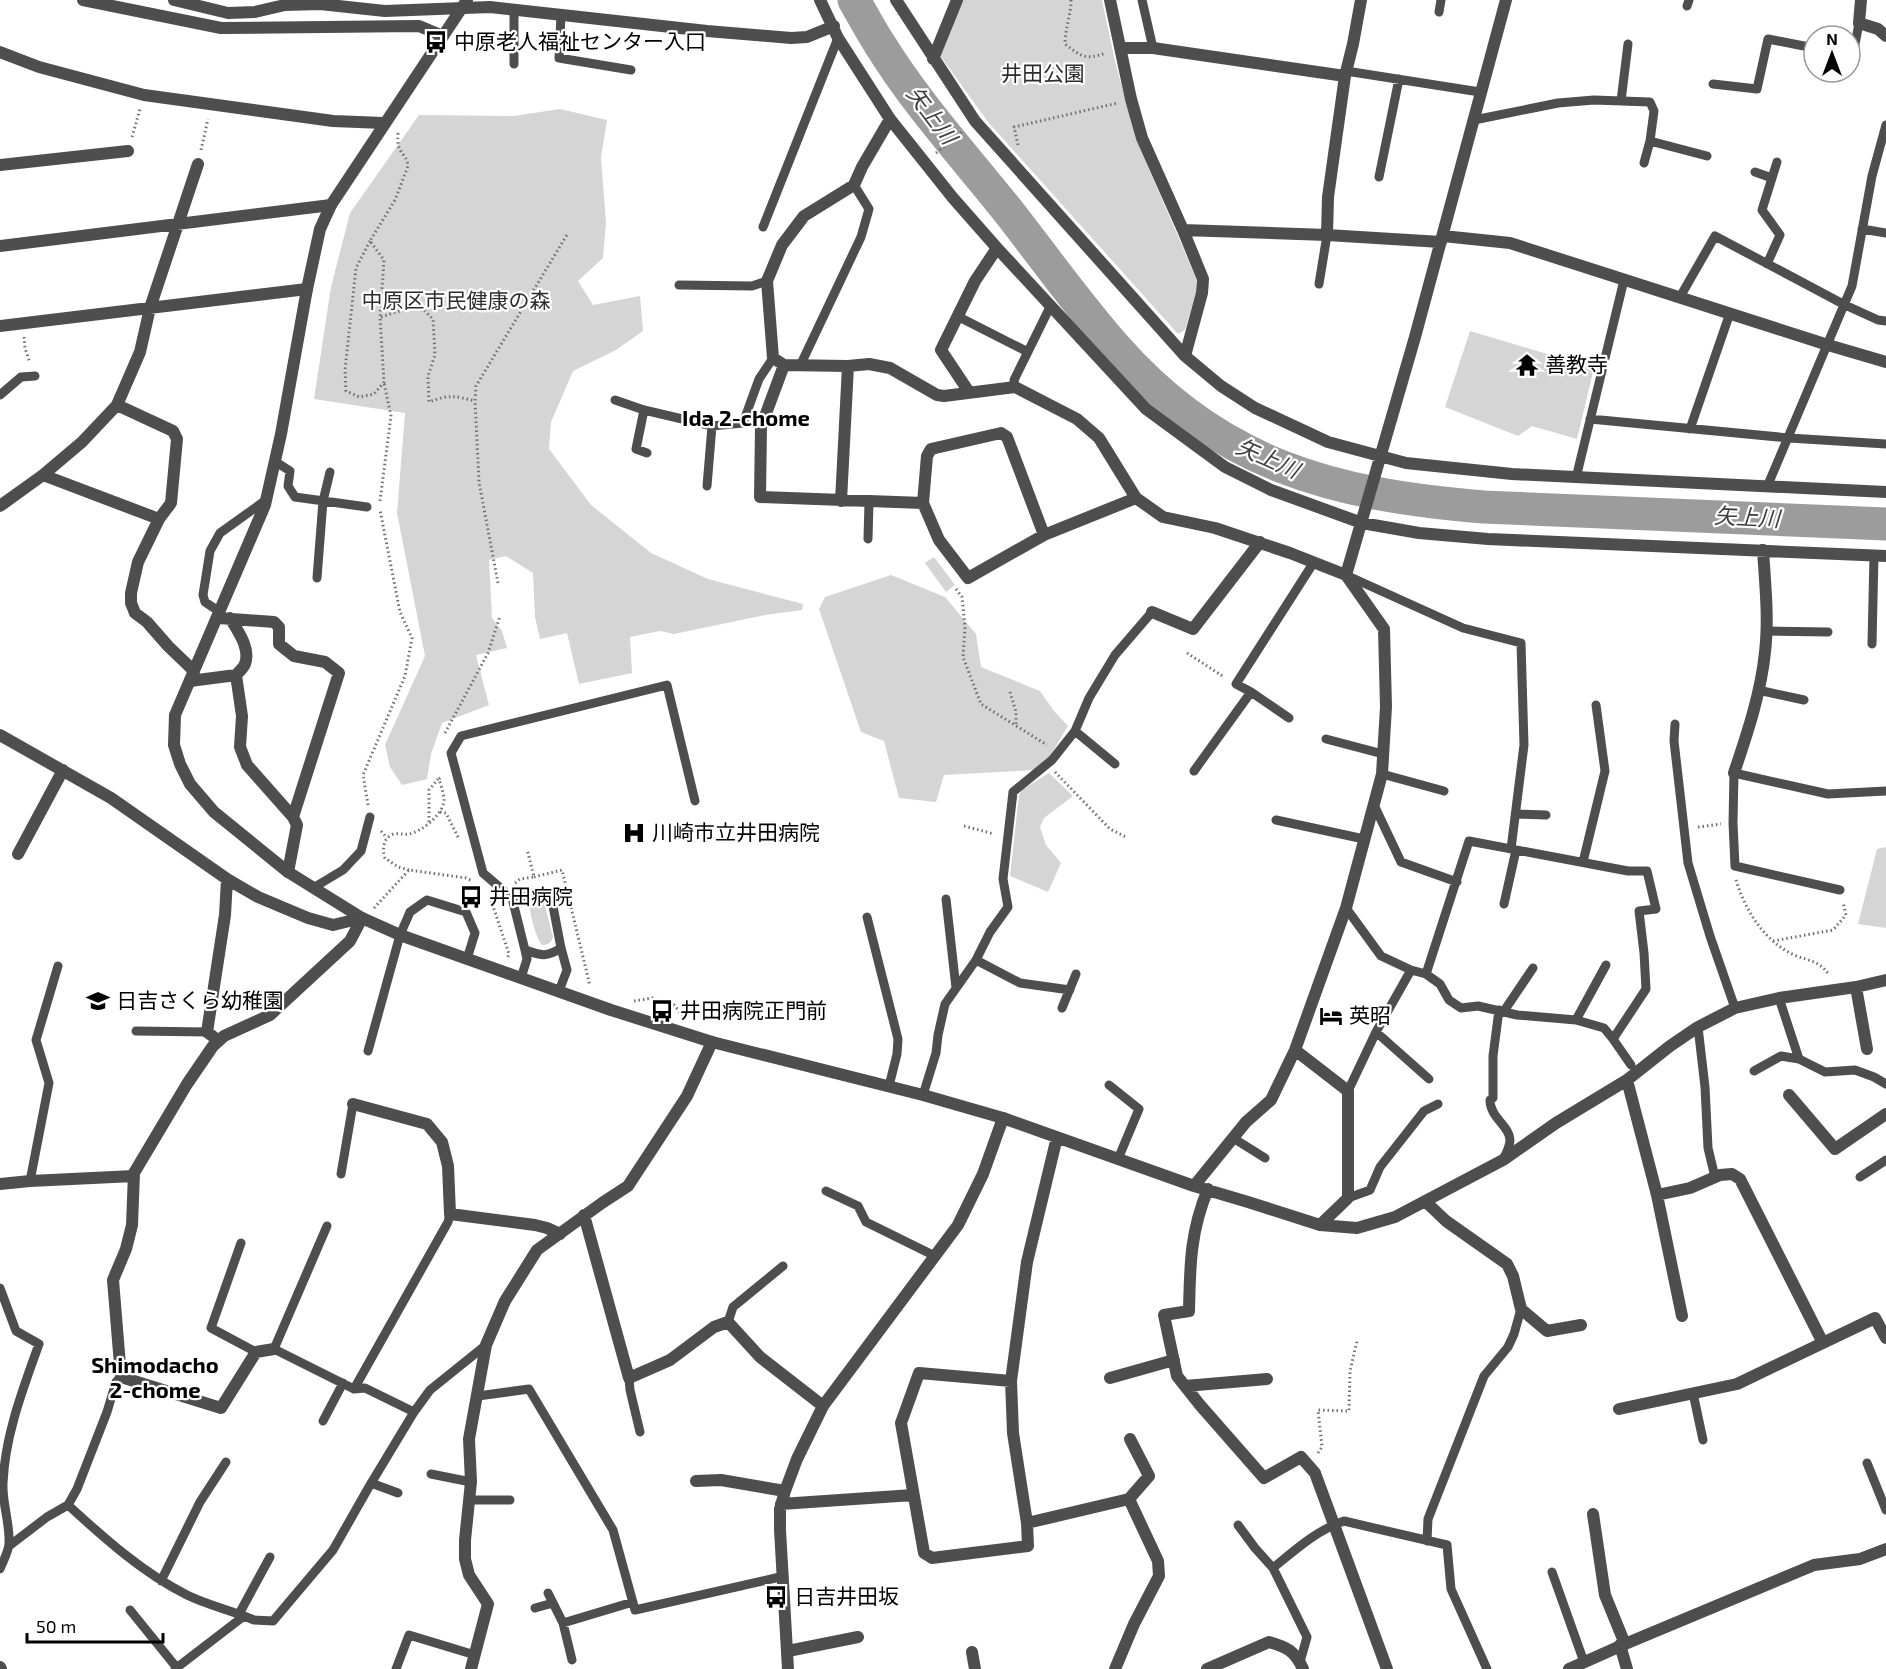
<svg xmlns="http://www.w3.org/2000/svg" width="1886" height="1669" font-family="'Exo 2','Noto Sans JP',sans-serif">
  <style>
    .green { fill: #d5d5d5 }
    .lines { fill: none; stroke-linecap: round; stroke-linejoin: round }
    .river { stroke: #9c9c9c; stroke-width: 33 }
    .path { stroke: #707070; stroke-width: 3; stroke-dasharray: 1.5 3; stroke-linecap: butt }
    .service { stroke: #4e4e4e; stroke-width: 9 }
    .minor { stroke: #4e4e4e; stroke-width: 12 }
    .tertiary { stroke: #4e4e4e; stroke-width: 12 }
    .labels { text-anchor: middle; stroke-width: 4.5; stroke-linejoin: round; paint-order: stroke }
    .poi-label { font-size: 21px; fill: #000; stroke: #fff; text-anchor: start }
    .park-label { font-size: 21px; fill: #2c2c2c; stroke: #fff }
    .water-label { font-size: 22px; font-style: italic; fill: #3d3d3d; stroke: #fff }
    .neighbourhood-label { font-size: 22px; font-weight: bold; fill: #000; stroke: #fff }
  </style>
  <rect width="100%" height="100%" fill="#fff"/>
  <path class="green" d="M 963,0 L 1102,0 L 1115,61 L 1136,139 L 1196,278 L 1196,293 L 1185,330 L 1178,334 L 988,122 L 939,54 Z
    M 560,109 L 607,120 L 601,157 L 606,223 L 603,258 L 578,281 L 593,305 L 640,296 L 643,331 L 616,350 L 573,371 L 551,422 L 549,449 L 591,505 L 651,553 L 708,579 L 803,604 L 802,610 L 765,615 L 674,634 L 660,631 L 630,637 L 632,673 L 579,684 L 567,633 L 540,639 L 535,617 L 533,573 L 506,556 L 489,560 L 492,618 L 502,631 L 507,648 L 476,655 L 489,705 L 442,723 L 431,754 L 427,779 L 402,785 L 390,767 L 385,745 L 425,656 L 397,513 L 405,413 L 314,399 L 331,287 L 350,213 L 419,115 L 514,116 Z
    M 1470,331 L 1594,368 L 1577,439 L 1532,426 L 1518,436 L 1445,407 Z
    M 934,557 L 955,585 L 946,592 L 925,563 Z
    M 891,575 L 945,597 L 976,634 L 981,667 L 1040,691 L 1054,711 L 1068,726 L 1049,758 L 1035,770 L 944,775 L 936,802 L 899,798 L 884,741 L 861,732 L 819,609 L 825,597 Z
    M 1049,773 L 1073,796 L 1044,818 L 1040,827 L 1046,845 L 1061,863 L 1048,892 L 1010,876 L 1019,795 L 1023,789 Z
    M 1886,847 L 1886,928 L 1858,924 L 1877,849 Z
    M 535,899 L 540,899 L 544,902 L 553,937 C 551,943 548,945 542,945 C 537,940 527,909 531,902 C 532,901 534,900 535,899 Z"/>
  <g class="lines">
    <path class="river" d="M 854,0 C 862,14 870,29 879,43 C 917,105 967,159 1012,216 C 1046,260 1079,306 1116,348 C 1219,465 1334,495 1484,507 L 1886,524"/>
    <path class="path" d="M 1071,0 C 1071,15 1065,29 1065,44 C 1082,57 1085,60 1106,53
      M 132,137 L 140,109
      M 1018,145 L 1014,127 L 1118,103
      M 201,150 L 208,119
      M 936,153 L 963,131
      M 370,241 L 356,268 L 345,370 L 346,391 L 359,397 L 374,394 L 384,382 L 380,317 L 384,260 L 370,241 L 395,200 L 408,166 C 406,151 396,155 398,133
      M 381,317 L 409,308 L 424,310 L 433,319 L 435,355 L 428,376 L 429,402 C 449,394 455,396 475,401
      M 24,337 L 25,348 L 30,363
      M 380,501 L 391,416 L 384,383
      M 498,583 L 479,482 L 475,401 L 476,386 L 568,233
      M 956,589 L 962,597 L 965,627 L 963,657 L 981,704 L 1047,745
      M 1187,653 L 1224,677
      M 1010,692 L 1016,712 L 1016,726
      M 445,733 L 488,653 L 500,616
      M 1055,772 L 1110,829 L 1126,837
      M 368,805 L 363,775 L 405,676 L 412,638 L 400,612 L 380,510
      M 440,812 L 446,813 L 459,839
      M 429,822 L 429,790 L 438,779
      M 964,826 L 994,834
      M 1698,827 L 1721,824
      M 381,831 L 387,838
      M 409,870 L 398,867 L 385,858 C 382,849 383,837 394,834 C 399,833 404,835 409,834 C 423,831 445,813 444,798 C 443,792 441,785 439,779 L 442,776
      M 534,877 L 562,870 L 590,986
      M 1736,880 C 1745,910 1764,941 1794,955 C 1809,961 1820,961 1829,975
      M 515,883 L 520,879 L 534,877 L 527,849
      M 491,900 L 509,954 L 507,959
      M 374,908 L 409,870 L 466,878 L 472,881
      M 1773,941 L 1833,930 L 1846,915 L 1843,902
      M 634,1001 L 652,998 L 674,1005 L 684,1017
      M 1318,1453 L 1322,1447 L 1318,1410 L 1349,1411 L 1350,1371 L 1357,1341"/>
    <path class="service" d="M 1142,0 L 1153,48
      M 1687,6 L 1689,0
      M 1439,12 L 1441,0
      M 561,15 L 559,58 L 631,70
      M 1850,54 L 1853,55 L 1859,23
      M 514,64 L 514,10
      M 1346,71 L 1480,92
      M 1713,84 L 1757,89 L 1768,39 L 1814,48
      M 1621,101 L 1628,44
      M 1474,120 L 1558,103 L 1594,100 L 1650,102 L 1654,111 L 1650,141 L 1707,156
      M 1644,163 L 1650,141
      M 1755,172 L 1772,178
      M 1379,177 L 1399,79
      M 763,227 L 838,38
      M 1862,229 L 1886,233
      M 1767,264 L 1780,235 L 1762,210 L 1777,162
      M 1319,284 L 1327,235
      M 679,285 L 752,286 L 767,281
      M 1680,297 L 1715,236 L 1845,305 L 1878,320 L 1886,321
      M 957,316 L 1028,352
      M 800,366 L 861,237 L 869,209 L 854,185
      M 1015,387 L 1014,380 L 1050,307
      M 0,395 L 21,377 L 35,376
      M 615,400 L 644,410 L 712,426 L 743,423 L 759,379 L 773,358
      M 644,410 L 636,449 L 647,453
      M 1590,419 L 1789,438 L 1886,444
      M 1690,429 L 1730,313
      M 276,462 L 290,471 L 288,486 L 295,497 L 367,507
      M 1576,478 L 1624,280
      M 707,486 L 712,426
      M 1767,487 L 1852,286 L 1872,176 L 1886,125
      M 868,539 L 869,502
      M 1348,576 L 1463,628 L 1521,643 L 1524,745 L 1511,849
      M 317,578 L 323,501 L 330,472
      M 220,612 L 205,602 L 203,595 L 210,551 L 220,533 L 266,500
      M 1767,631 L 1828,632
      M 1872,644 L 1874,555
      M 1758,690 L 1804,700
      M 1251,692 L 1289,718
      M 1675,724 L 1674,741 L 1688,863 L 1710,936 L 1735,1008
      M 1075,731 L 1115,764
      M 1326,739 L 1383,754
      M 1194,771 L 1251,692 L 1236,684 L 1314,562
      M 1382,774 L 1444,791
      M 1374,805 L 1401,862 L 1457,882
      M 1516,814 L 1546,815
      M 1276,820 L 1364,839
      M 1583,862 L 1605,771 L 1596,705
      M 313,888 L 343,870 L 361,851 L 370,817
      M 1840,890 L 1735,866 L 1733,823 L 1734,773 L 1828,794 L 1886,791
      M 512,898 L 483,873 L 451,753 L 461,736 L 667,685 L 695,801
      M 946,899 L 956,988
      M 1504,904 L 1516,850
      M 1346,908 L 1381,956 L 1411,970 L 1426,974 L 1469,841 L 1628,871 L 1647,871 L 1656,909 L 1639,911 L 1644,953 L 1646,989 L 1613,1039
      M 867,917 L 898,1039 L 897,1054 L 889,1086
      M 976,960 L 1020,983 L 1070,990
      M 1426,974 L 1440,984 L 1449,1000 L 1461,1008 L 1478,1006 L 1517,1015 L 1576,1020 L 1604,1028 L 1613,1039 L 1631,1065
      M 521,978 L 527,959 L 525,950 L 512,898 L 544,894 L 552,901 L 561,948 C 546,958 540,955 525,950
      M 559,991 L 567,970 L 561,948
      M 1779,998 L 1799,1059 L 1825,1072 L 1855,1070 L 1874,1077 L 1886,1084
      M 1062,1008 L 1076,974
      M 1499,1010 L 1493,1056 L 1493,1098 L 1490,1100 C 1490,1118 1510,1126 1510,1140 C 1510,1146 1506,1154 1503,1160
      M 1504,1011 L 1533,968
      M 1576,1020 L 1606,965
      M 1698,1027 L 1705,1087 L 1708,1148 L 1715,1177
      M 136,1031 L 207,1032
      M 1376,1032 L 1429,1079
      M 368,1051 L 400,935 L 410,912 L 427,900 L 466,912 L 475,933 L 467,959
      M 1754,1071 L 1781,1056 L 1799,1059
      M 1109,1085 L 1139,1109 L 1118,1159
      M 1348,1091 L 1376,1032 L 1411,970
      M 923,1095 L 936,1053 L 938,1035 L 945,1004 L 976,960 L 990,932 L 1008,907 L 1003,879 L 1013,792 L 1052,760 L 1075,731 L 1089,698 L 1115,655 L 1152,612
      M 1233,1138 L 1265,1158
      M 341,1174 L 353,1104
      M 1860,1177 L 1886,1160
      M 30,1181 L 49,1083 L 36,1040 L 58,966
      M 826,1191 L 858,1206 L 866,1222 L 935,1256
      M 1348,1198 L 1370,1190 L 1380,1167 L 1424,1111 L 1438,1104
      M 327,1226 L 274,1349 L 354,1389 L 365,1388 L 414,1412
      M 241,1243 L 211,1328 L 256,1352
      M 0,1288 L 16,1331 L 39,1344 C 23,1389 5,1435 3,1483 C 2,1503 10,1523 9,1543 C 9,1551 3,1561 0,1569
      M 728,1322 L 733,1307 L 783,1266
      M 629,1378 L 630,1390 L 640,1432
      M 354,1389 L 448,1222 L 450,1214
      M 1693,1393 L 1703,1440
      M 478,1396 L 529,1389 L 613,1530 L 635,1610 L 784,1576
      M 323,1421 L 343,1383
      M 1867,1463 L 1886,1510
      M 431,1474 L 471,1482
      M 371,1483 L 398,1493
      M 470,1500 L 510,1500
      M 68,1505 C 104,1538 143,1573 187,1595 C 205,1604 226,1609 244,1616
      M 1238,1525 L 1255,1548 L 1273,1568 L 1307,1637 L 1300,1662
      M 1427,1541 L 1428,1519 L 1484,1376 L 1508,1347 L 1514,1334 L 1521,1309
      M 9,1546 L 47,1517 L 68,1505 L 77,1489 L 107,1412 L 116,1382 L 121,1377
      M 1273,1568 C 1295,1550 1317,1530 1344,1521 L 1447,1545 L 1451,1589 L 1487,1669
      M 1552,1572 L 1584,1662
      M 161,1581 L 200,1502 L 226,1462
      M 548,1593 L 563,1623 L 572,1660
      M 535,1608 L 553,1603
      M 130,1610 L 177,1668
      M 239,1614 L 270,1557
      M 563,1623 L 633,1602
      M 175,1669 L 244,1616 L 254,1620 L 273,1621 L 333,1550 L 370,1485 L 414,1412 L 430,1390 L 486,1345
      M 396,1669 L 409,1635 L 475,1655"/>
    <path class="minor" d="M 83,0 L 221,28 L 419,26 L 443,36
      M 174,0 L 228,13 L 255,12 L 285,5 L 320,4 L 385,11 L 490,7 L 707,31 L 791,38 L 807,37 L 834,26
      M 820,0 L 838,38 L 890,119 L 953,198 L 997,248 L 1146,409 L 1225,467 L 1271,490 L 1362,523 L 1419,533 L 1488,539 L 1886,556
      M 896,0 L 975,121 L 1185,356 L 1221,386 L 1255,408 L 1328,442 L 1406,463 L 1512,474 L 1886,492
      M 1110,0 L 1131,99 L 1142,138 L 1183,230 L 1203,279 L 1202,293 L 1185,356
      M 1861,0 L 1859,23 L 1878,29 L 1886,36
      M 1120,48 L 1153,48 L 1345,76
      M 0,52 L 39,67 L 144,95 L 333,121 L 383,123
      M 933,59 L 957,0
      M 890,119 L 862,167 L 854,185 L 804,216 L 782,245 L 767,281 L 773,358 L 784,365 L 761,427 L 760,497 L 923,503
      M 0,165 L 128,151
      M 1183,230 L 1327,235 L 1441,242
      M 1327,235 L 1328,197 L 1345,76 L 1353,44 L 1361,0
      M 1443,236 L 1510,243 L 1828,345 L 1886,362
      M 0,246 L 331,205
      M 0,326 L 307,289
      M 784,365 L 848,366 L 841,501
      M 848,366 L 869,364 L 890,368 L 937,395 L 944,396 L 1015,387 L 1077,419 L 1099,438 L 1136,498 L 1163,517 L 1215,528 L 1290,553 L 1346,575 L 1384,629 L 1386,707 L 1382,774 L 1346,908 L 1295,1050 L 1271,1100 L 1246,1122 L 1194,1186
      M 969,392 L 941,350 L 975,281 L 997,248
      M 117,405 L 173,431 L 177,439 L 171,503 L 159,519 L 138,562 L 131,593 L 131,603 L 135,613 L 147,622 L 168,646 L 194,671
      M 43,475 L 159,519
      M 0,506 L 43,475 L 82,442 L 117,405 L 140,352 L 150,308 L 198,164
      M 1044,535 L 1007,437 L 1001,433 L 931,449 L 927,456 L 923,503 L 939,540 L 968,578 L 1044,535 L 1136,498
      M 1346,575 L 1415,337 L 1506,0
      M 1152,612 L 1193,629 L 1260,542
      M 218,618 L 274,622 L 279,627 L 279,644 L 294,656 L 325,662 L 339,673 L 293,817 L 297,825 L 288,872
      M 236,675 L 242,716 L 240,747 L 247,765 L 293,817
      M 190,681 L 236,675 C 239,672 244,667 245,664 C 251,648 237,630 230,618
      M 0,735 L 111,798 L 227,879 L 258,897 L 308,918 L 333,925 L 362,918
      M 1734,773 C 1747,734 1761,693 1765,652 C 1769,618 1765,583 1763,550
      M 18,854 L 63,770
      M 1856,987 L 1867,1049
      M 219,1041 L 207,1032 L 225,915 L 227,879
      M 1295,1050 L 1348,1091 L 1348,1198 L 1320,1225
      M 1627,1080 L 1657,1195 L 1682,1316
      M 1789,1095 L 1835,1149 L 1886,1114
      M 353,1104 L 427,1124 L 442,1142 L 448,1166 L 450,1214 L 535,1225 L 547,1228 L 560,1234
      M 0,1184 L 30,1181 L 134,1176
      M 1208,1189 C 1190,1232 1190,1266 1189,1311 L 1164,1315 L 1177,1376 L 1200,1405 L 1264,1478 L 1301,1457 L 1315,1473 L 1387,1669
      M 1657,1195 L 1690,1188 L 1720,1175 L 1732,1174 L 1740,1179 L 1823,1343
      M 1425,1201 L 1446,1221 L 1507,1264 L 1513,1276 L 1521,1309 L 1547,1331 L 1581,1325
      M 584,1215 L 629,1378 L 670,1360 L 714,1327 L 728,1322 L 760,1357 L 823,1406
      M 274,1349 L 256,1352 L 221,1408 L 121,1377 L 113,1280 L 126,1249 L 132,1225 L 134,1173 L 187,1084 L 213,1046 L 224,1036 L 270,1015 L 350,941 L 362,918
      M 1110,1378 L 1174,1360
      M 1011,1381 L 919,1373 L 901,1423 L 924,1553 L 932,1558 L 1028,1546 L 1027,1523 L 1013,1433 L 1011,1381 L 1027,1262 L 1057,1137
      M 1185,1386 L 1267,1379
      M 1619,1409 L 1737,1384 L 1875,1318 L 1886,1338
      M 696,1481 L 721,1480 L 785,1491
      M 781,1504 L 913,1495
      M 1593,1514 L 1605,1595 L 1625,1644
      M 1027,1523 L 1129,1499 L 1149,1476 L 1130,1439
      M 1620,1645 L 1627,1669
      M 788,1651 L 858,1637
      M 972,1652 L 975,1669
      M 471,1669 L 488,1604 L 469,1575 L 465,1559 L 465,1540 L 471,1482 L 469,1439 L 486,1345 L 505,1301 L 537,1250 L 602,1203 L 628,1186 L 687,1096 L 712,1042
      M 788,1669 L 780,1530 L 780,1509 L 785,1491 L 797,1459 L 823,1406 L 958,1225 L 983,1174 L 1003,1118 L 1194,1186 L 1248,1202 L 1320,1225 L 1357,1228 L 1395,1217 L 1503,1160 L 1556,1123 L 1627,1080 L 1670,1046 L 1698,1027 L 1735,1008 L 1779,998 L 1856,987 L 1886,980
      M 1115,1669 L 1134,1624 L 1159,1576 L 1158,1561 L 1129,1499
      M 1207,1669 L 1269,1642 C 1287,1647 1295,1651 1303,1669"/>
    <path class="tertiary" d="M 467,0 L 331,205 L 320,229 L 307,289 L 281,434 L 265,505 L 175,715 L 174,745 L 180,764 L 190,784 L 214,812 L 288,872 L 362,918 L 400,935 L 611,1010 L 712,1042 L 923,1095 L 1003,1118
      M 0,1667 L 1,1669
      M 1569,1669 L 1625,1644 L 1814,1565 L 1860,1559 L 1886,1549"/>
  </g>
  <defs>
    <g id="bus-bare" transform="scale(1.8)"><path d="M-5-6H5V4H4V6H2V4H-2V6H-4V4H-5ZM-3.5-4V0h7V-4ZM-3.5 1.2v1.5H-2V1.2ZM2 1.2v1.5H3.5V1.2Z" fill="#000" stroke="#fff" stroke-width="2.5" paint-order="stroke"/></g>
    <g id="temple-bare" transform="scale(1.8)"><path d="M0-6L5-2H3V0L6.5 2.5H4V6H1.5V3h-3V6H-4V2.5H-6.5L-3 0V-2H-5Z" fill="#000" stroke="#fff" stroke-width="2.5" paint-order="stroke"/></g>
    <g id="hospital-bare" transform="scale(1.8)"><path d="M-5-5h3v3.5h4V-5h3V5h-3V1.5h-4V5h-3Z" fill="#000" stroke="#fff" stroke-width="2.5" paint-order="stroke"/></g>
    <g id="school-bare" transform="scale(1.8)"><path d="M0-5L7-2L0 1L-7-2ZM-4 1L0 2.5L4 1V4Q0 6-4 4Z" fill="#000" stroke="#fff" stroke-width="2.5" paint-order="stroke"/></g>
    <g id="hotel-bare" transform="scale(1.8)"><path d="M-6-4.5h1.5V1H6V5H4.5V3h-9V5H-6ZM-4 0a1.8 1.8 0 1 1 3.6 0ZM.5 0V-2.5h3Q6-2.5 6 0Z" fill="#000" stroke="#fff" stroke-width="2.5" paint-order="stroke"/></g>
  </defs>
  <g fill-rule="evenodd">
    <use href="#bus-bare" x="436" y="42"/>
    <use href="#temple-bare" x="1527" y="365"/>
    <use href="#hospital-bare" x="634" y="833"/>
    <use href="#bus-bare" x="471" y="897"/>
    <use href="#school-bare" x="98" y="1001"/>
    <use href="#bus-bare" x="662" y="1011"/>
    <use href="#hotel-bare" x="1331" y="1016"/>
    <use href="#bus-bare" x="776" y="1597"/>
  </g>
  <g class="labels">
    <g class="poi-label">
      <text x="454" y="49">中原老人福祉センター入口</text>
      <text x="1545" y="372">善教寺</text>
      <text x="652" y="840">川崎市立井田病院</text>
      <text x="489" y="904">井田病院</text>
      <text x="116" y="1008">日吉さくら幼稚園</text>
      <text x="680" y="1018">井田病院正門前</text>
      <text x="1349" y="1023">英昭</text>
      <text x="794" y="1604">日吉井田坂</text>
    </g>
    <g class="park-label">
      <text x="1043" y="81">井田公園</text>
      <text x="456" y="308">中原区市民健康の森</text>
    </g>
    <g class="water-label">
      <text transform="translate(932 115) rotate(53)" y="8">矢上川</text>
      <text transform="translate(1268 458) rotate(24)" y="8">矢上川</text>
      <text transform="translate(1747 517) rotate(3)" y="8">矢上川</text>
    </g>
    <g class="neighbourhood-label">
      <text x="746" y="426">Ida 2-chome</text>
      <text x="155" y="1373">Shimodacho<tspan x="155" dy="25">2-chome</tspan></text>
    </g>
  </g>
  <g transform="translate(1832 54)"><circle r="28" fill="#ffffff" stroke="#999999" stroke-width="1.5"/>
  <path d="M0-4.5L10 22L0 15L-10 22Z" fill="#000000"/>
  <text y="-9" font-size="16" font-weight="bold" text-anchor="middle" fill="#000000">N</text>
  </g>
  <path d="M27 1633v9h136v-9" fill="none" stroke="#000000" stroke-width="3"/>
  <text x="36" y="1633" font-size="18" fill="#000000" stroke="#ffffff" stroke-width="4.5" paint-order="stroke">50 m</text>
</svg>
